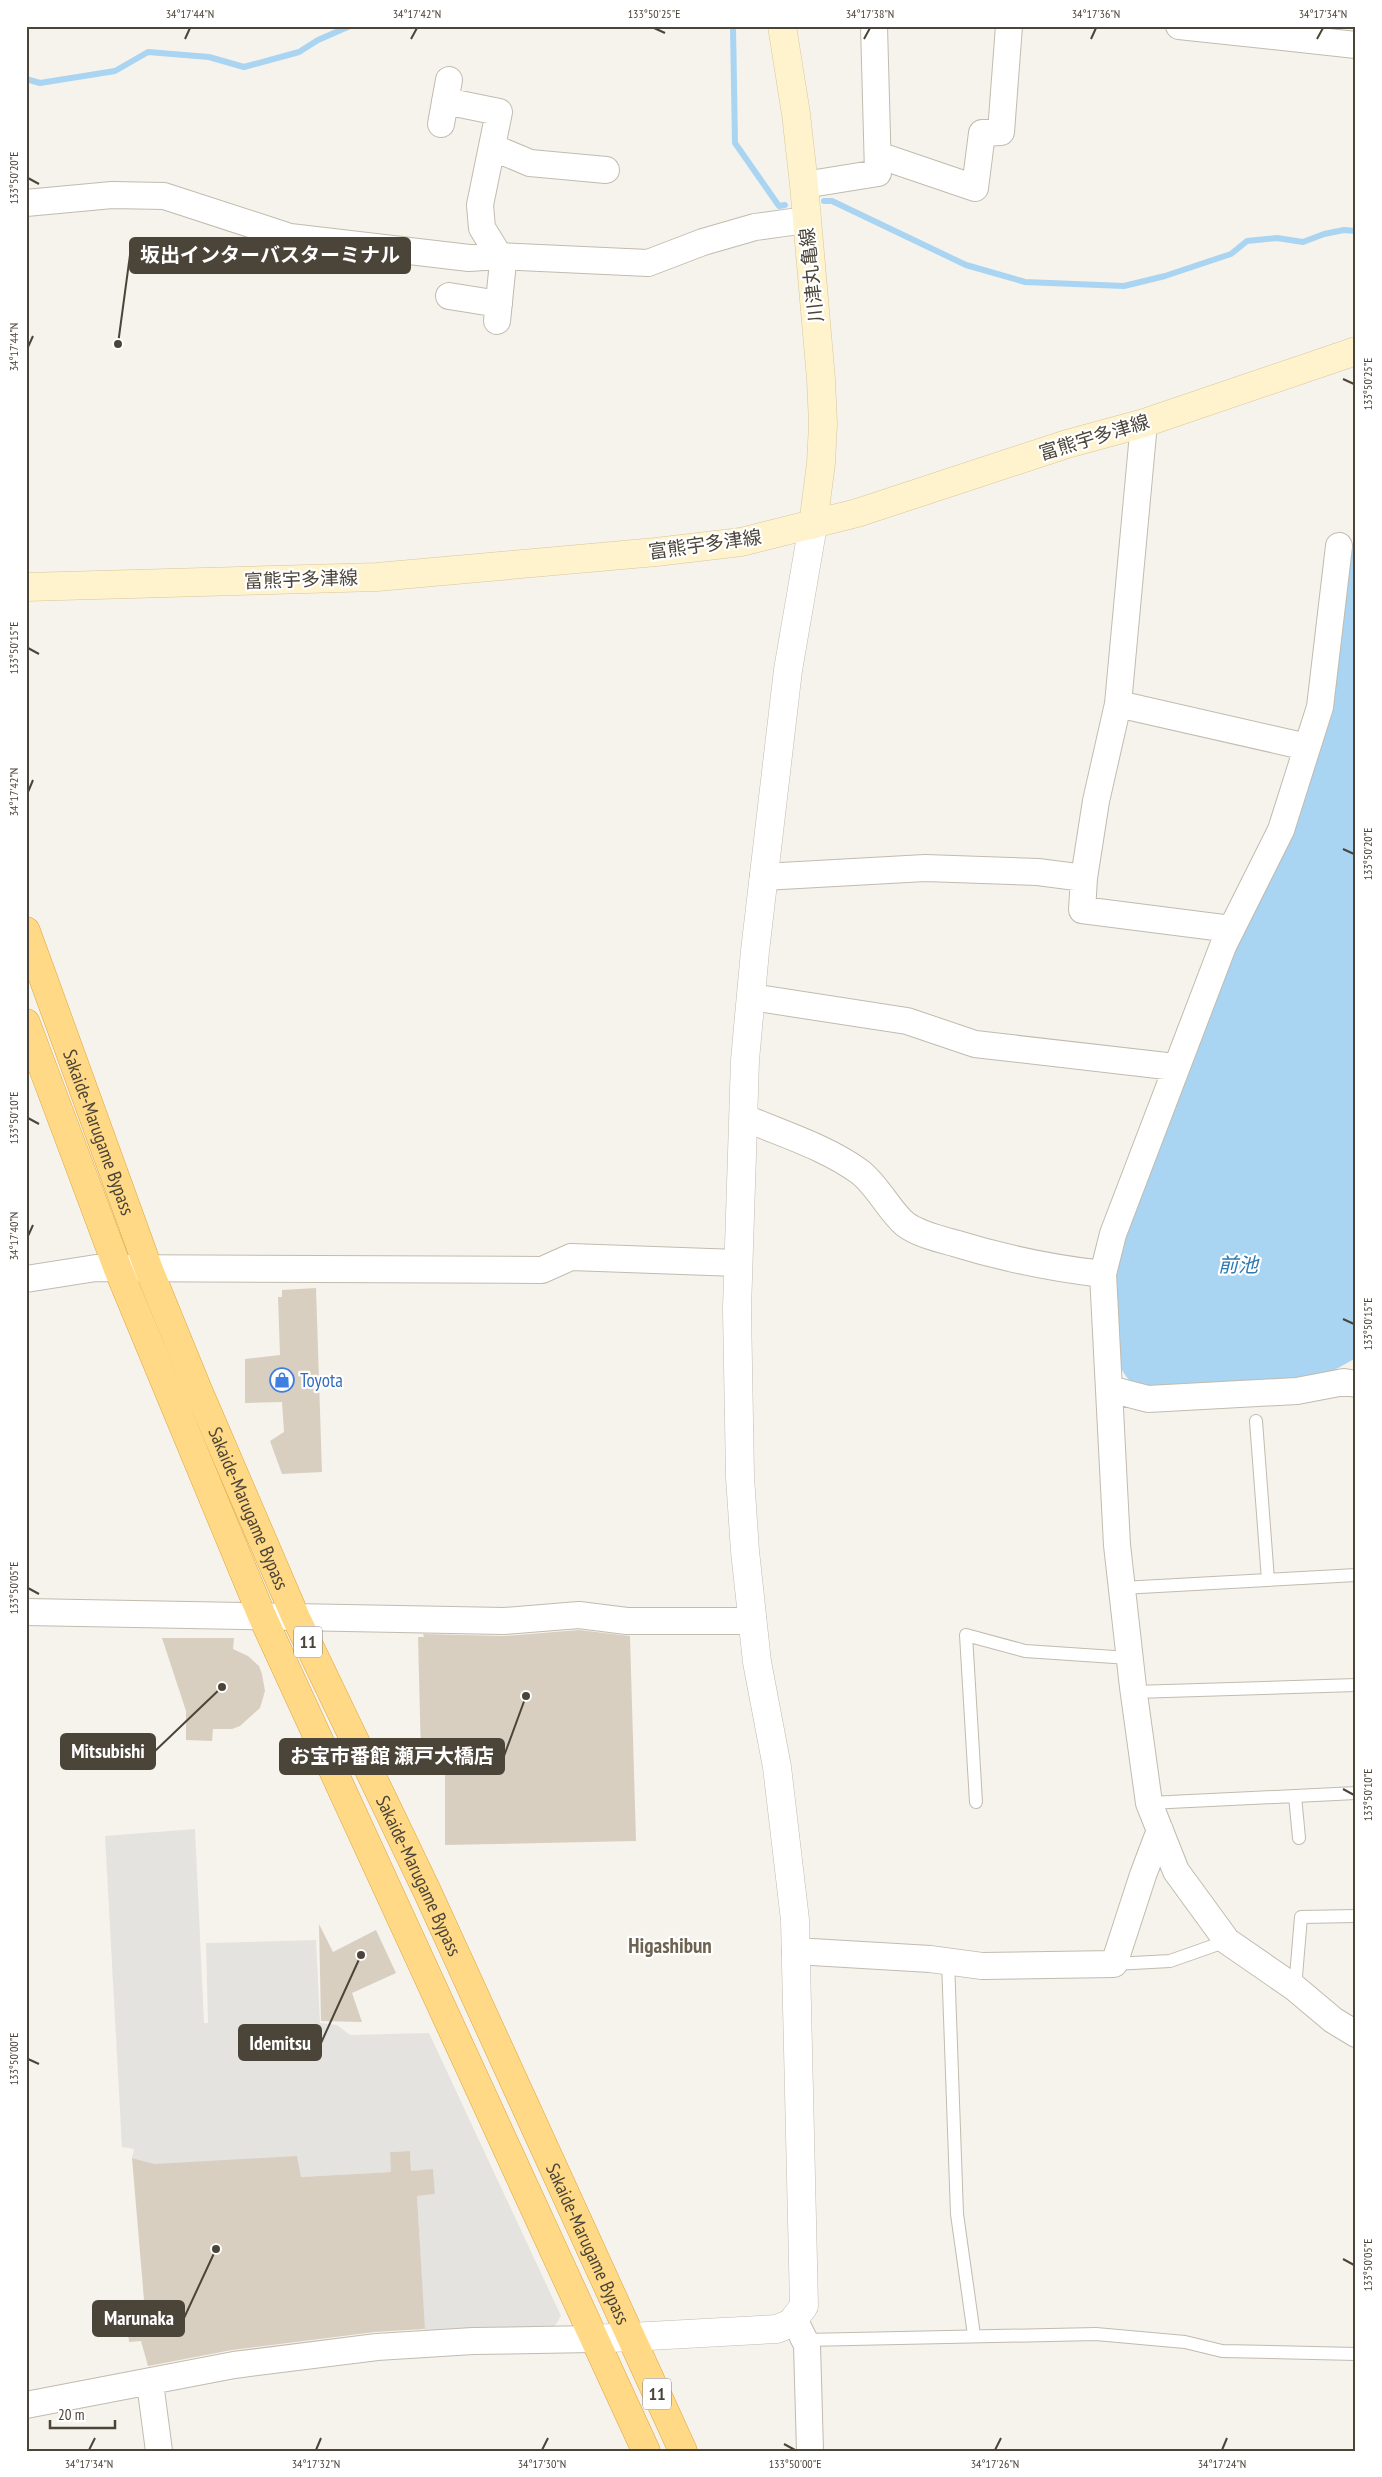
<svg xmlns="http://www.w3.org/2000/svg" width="1382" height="2477" font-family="'PT Sans Narrow','Noto Sans JP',sans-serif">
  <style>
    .parking { fill: #e5e3e0 }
    .water { fill: #a9d4f2 }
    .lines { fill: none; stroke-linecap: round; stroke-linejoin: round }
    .stream { stroke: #a9d4f2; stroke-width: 6 }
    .building { fill: #d8cfc1 }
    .service-casing { stroke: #c2bbae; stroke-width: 14 }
    .minor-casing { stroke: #c2bbae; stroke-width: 28 }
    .tertiary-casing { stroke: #c2bbae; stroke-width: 29 }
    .secondary-casing { stroke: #d6c79b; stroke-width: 29 }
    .trunk-casing { stroke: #e0a43c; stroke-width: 29 }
    .service { stroke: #fff; stroke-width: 12 }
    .minor { stroke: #fff; stroke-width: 26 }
    .tertiary { stroke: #fff; stroke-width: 28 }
    .secondary { stroke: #fff3cd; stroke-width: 28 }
    .trunk { stroke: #ffd985; stroke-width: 28 }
    .ticks { fill: none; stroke: #4b4439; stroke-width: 2 }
    .labels { text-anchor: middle; stroke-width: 4.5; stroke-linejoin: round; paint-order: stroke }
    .shield { fill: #fff; stroke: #817c74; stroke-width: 1 }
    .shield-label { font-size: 18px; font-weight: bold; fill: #4b4439 }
    .street-label { font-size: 19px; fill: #4b4439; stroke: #fff }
    .shop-label { font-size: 19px; fill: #366cbe; stroke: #fff; text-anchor: start }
    .water-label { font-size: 20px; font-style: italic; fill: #2e7ab2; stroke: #fff }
    .quarter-label { font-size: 21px; font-weight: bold; fill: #6e6250; stroke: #fff }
    .leader { fill: none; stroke: #4b4439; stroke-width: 2 }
    .callout-dot { fill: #4b4439; stroke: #fff; stroke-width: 2 }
    .callout { fill: #4b4439; stroke: #4b4439; stroke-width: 2 }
    .callout-label { font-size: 20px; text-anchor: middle; font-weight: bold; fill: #fff }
    .neatline { fill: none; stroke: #4b4439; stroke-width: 2 }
    .ticks-label { font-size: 12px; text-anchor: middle; fill: #4b4439 }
  </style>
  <rect width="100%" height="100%" fill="#f6f3ec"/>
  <path class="parking" d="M 195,1829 L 204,2023 L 208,2023 L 206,1943 L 316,1940 L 320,2023 L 337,2025 L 350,2035 L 429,2033 L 561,2316 L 553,2329 L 425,2336 L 417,2196 L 435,2194 L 433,2170 L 411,2171 L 410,2151 L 390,2152 L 392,2172 L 301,2177 L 155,2164 L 132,2158 L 134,2149 L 122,2147 L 105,1836 Z"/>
  <path class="water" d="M 1352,543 L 1356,543 L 1356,1358 L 1329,1373 L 1313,1377 L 1147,1390 C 1133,1386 1128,1381 1121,1368 L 1112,1285 L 1117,1259 L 1213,1001 L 1248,923 L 1298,819 L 1332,714 Z"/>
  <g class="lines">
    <path class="stream" d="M 733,26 L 735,143 L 779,206 L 785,205
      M 26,79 L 40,83 L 115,71 L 148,52 L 209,57 L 244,67 L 299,52 L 318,40 L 350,26
      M 824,201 L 832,201 L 966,265 L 1025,282 L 1124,286 L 1165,276 L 1231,254 L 1247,241 L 1277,238 L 1303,242 L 1324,234 L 1344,230 L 1356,231"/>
  </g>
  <path class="building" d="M 316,1288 L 322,1472 L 282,1474 L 270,1441 L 284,1432 L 282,1402 L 245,1403 L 245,1359 L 280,1355 L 278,1297 L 282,1297 L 282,1290 Z
    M 579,1630 L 630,1636 L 636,1841 L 445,1845 L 445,1754 L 421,1756 L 418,1637 L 424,1637 L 423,1634 L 504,1636 Z
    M 162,1638 L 234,1638 L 233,1649 L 248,1656 L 259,1666 L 262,1674 L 265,1691 L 260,1708 L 240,1726 L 232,1729 L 213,1729 L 212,1741 L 186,1740 L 186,1711 Z
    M 319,1924 L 333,1952 L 376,1930 L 396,1973 L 352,1993 L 362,2022 L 321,2021 Z
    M 410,2151 L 411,2171 L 433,2169 L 435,2194 L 417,2196 L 425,2329 L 375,2332 L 232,2350 L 148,2366 L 141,2341 L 129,2342 L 125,2304 L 144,2300 L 132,2158 L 155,2164 L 297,2156 L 301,2177 L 391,2172 L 390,2152 Z"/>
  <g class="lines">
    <g class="service-casing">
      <path id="service" d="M 1256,1421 L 1268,1580
        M 1122,1588 L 1356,1575
        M 1134,1692 L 1356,1685
        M 1295,1796 L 1299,1838
        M 976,1802 L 966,1635 L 1025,1651 L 1129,1658
        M 1149,1803 L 1356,1793
        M 948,1961 L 957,2214 L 974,2335
        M 1114,1964 L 1170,1961 L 1227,1941
        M 1295,1988 L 1301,1917 L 1356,1916
        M 805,2340 L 1096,2334 L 1185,2342 L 1222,2351 L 1356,2354"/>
    </g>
    <g class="minor-casing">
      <path id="minor" d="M 1179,26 L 1356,45
        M 445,101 L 499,112 L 480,205 L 482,228 L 503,262 L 497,321
        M 441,124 L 449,80
        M 492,147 L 530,163 L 606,170
        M 878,155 L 975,188 L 982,133 L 1001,132 L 1009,26
        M 804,185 L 878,173 L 874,26
        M 26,203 L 112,195 L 164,196 L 290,237 L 469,258 L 499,256 L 648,263 L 703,242 L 755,227 L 806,220
        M 449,296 L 499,304
        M 1118,704 L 1307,747
        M 763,877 L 925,868 L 1038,872 L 1084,878 L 1096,801 L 1118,704 L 1144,423
        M 1084,878 L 1082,910 L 1231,929
        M 751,997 L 907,1021 L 975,1044 L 1175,1067
        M 743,1117 C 782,1134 826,1147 860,1172 C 878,1186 890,1212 905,1224 C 918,1234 939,1239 954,1243 C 1006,1259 1049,1268 1103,1274 L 1117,1545 L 1133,1687 L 1149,1803 L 1176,1871 L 1227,1941 L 1295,1988 L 1333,2020 L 1356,2034
        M 1103,1274 L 1113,1234 L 1223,946 L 1281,830 L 1320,707 L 1339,546
        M 26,1279 L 96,1268 L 542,1270 L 571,1257 L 737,1263
        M 1110,1389 L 1148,1399 L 1297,1391 L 1344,1382 L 1356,1384
        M 26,1612 L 504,1621 L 579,1615 L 627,1621 L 753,1621
        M 795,1951 L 930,1959 L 982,1966 L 1114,1964 L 1143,1875 L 1160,1830
        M 794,2319 L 807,2345 L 810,2451
        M 150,2383 L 159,2451
        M 26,2405 L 234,2365 L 377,2347 L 473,2341 L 593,2339"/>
    </g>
    <g class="tertiary-casing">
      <path id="tertiary" d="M 593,2339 L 777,2329 L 791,2323 L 804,2306 L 795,1920 L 777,1767 L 757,1662 L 745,1551 L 740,1477 L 737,1309 L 745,1060 L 755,951 L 788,670 L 813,525"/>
    </g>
    <g class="secondary-casing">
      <path id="secondary" d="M 782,26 L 796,114 L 804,185 L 821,379 L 823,424 L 821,463 L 813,525
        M 26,587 L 377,577 L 656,552 L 741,542 L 857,513 L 1067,444 L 1144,423 L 1356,351"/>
    </g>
    <g class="trunk-casing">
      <g id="trunk">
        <path id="s1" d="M 26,931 L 149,1270 L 198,1390 L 296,1618 L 427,1891 L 683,2451"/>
        <path d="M 26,1023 L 118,1269 L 262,1616 L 646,2451"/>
      </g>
    </g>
    <use href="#service" class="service"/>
    <use href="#minor" class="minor"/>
    <use href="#tertiary" class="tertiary"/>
    <use href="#secondary" class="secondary"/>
    <use href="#trunk" class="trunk"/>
  </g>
  <path class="ticks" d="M 654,28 L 665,33M 185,39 L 190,28M 411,39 L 417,28M 864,39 L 870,28M 1091,39 L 1096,28M 1317,39 L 1323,28M 28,178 L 39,184M 28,347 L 33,336M 1343,379 L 1354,384M 28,648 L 39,654M 28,792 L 33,780M 1343,849 L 1354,854M 28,1118 L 39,1124M 28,1236 L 33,1225M 1343,1319 L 1354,1324M 28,1588 L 39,1594M 1343,1789 L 1354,1795M 28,2059 L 39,2064M 1343,2259 L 1354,2265M 784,2444 L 795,2450M 89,2450 L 95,2438M 316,2450 L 321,2438M 542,2450 L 548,2438M 995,2450 L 1001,2438M 1222,2450 L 1227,2438"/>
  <defs>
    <g id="shop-ring" transform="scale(1.25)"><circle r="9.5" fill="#fff" stroke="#3f7fe0" stroke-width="1.5"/><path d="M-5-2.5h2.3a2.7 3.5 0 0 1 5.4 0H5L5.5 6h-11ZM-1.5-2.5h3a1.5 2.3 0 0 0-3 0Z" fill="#3f7fe0"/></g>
  </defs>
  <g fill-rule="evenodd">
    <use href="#shop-ring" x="282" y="1380"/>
  </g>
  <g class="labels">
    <g class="shield">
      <rect x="294" y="1626.5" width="28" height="31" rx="4"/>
      <rect x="643" y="2378.5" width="28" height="31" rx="4"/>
    </g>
    <g class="shield-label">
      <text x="308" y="1648">11</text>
      <text x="657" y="2400">11</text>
    </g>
    <g class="street-label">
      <text transform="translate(811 275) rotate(-96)" y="7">川津丸亀線</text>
      <text transform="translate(1094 437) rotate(-17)" y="7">富熊宇多津線</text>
      <text transform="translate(705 544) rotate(-8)" y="7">富熊宇多津線</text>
      <text transform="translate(301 579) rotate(-2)" y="7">富熊宇多津線</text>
      <text dy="7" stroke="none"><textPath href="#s1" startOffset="214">Sakaide-Marugame Bypass</textPath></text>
      <text dy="7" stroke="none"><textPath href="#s1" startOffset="619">Sakaide-Marugame Bypass</textPath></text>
      <text dy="7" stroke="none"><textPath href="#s1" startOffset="1024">Sakaide-Marugame Bypass</textPath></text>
      <text dy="7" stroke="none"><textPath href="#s1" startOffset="1429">Sakaide-Marugame Bypass</textPath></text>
    </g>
    <g class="shop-label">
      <text x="300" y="1387">Toyota</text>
    </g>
    <g class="water-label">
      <text x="1238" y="1272">前池</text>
    </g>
    <g class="quarter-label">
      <text x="670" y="1953">Higashibun</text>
    </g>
  </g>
  <path class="leader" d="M118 344L130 255M222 1687L155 1751M526 1696L504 1756M361 1955L321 2043M216 2249L184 2318"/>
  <g class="callout-dot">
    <circle cx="118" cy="344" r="5"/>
    <circle cx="222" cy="1687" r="5"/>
    <circle cx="526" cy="1696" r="5"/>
    <circle cx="361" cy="1955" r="5"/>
    <circle cx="216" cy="2249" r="5"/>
  </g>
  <g class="callout">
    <rect x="130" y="238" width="280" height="35" rx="5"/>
    <rect x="61" y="1734" width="94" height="35" rx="5"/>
    <rect x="280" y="1739" width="224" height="35" rx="5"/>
    <rect x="239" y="2025" width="82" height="35" rx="5"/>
    <rect x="93" y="2301" width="91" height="35" rx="5"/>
  </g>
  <g class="callout-label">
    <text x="270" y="262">坂出インターバスターミナル</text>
    <text x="108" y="1758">Mitsubishi</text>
    <text x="392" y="1763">お宝市番館 瀬戸大橋店</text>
    <text x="280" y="2050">Idemitsu</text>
    <text x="139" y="2325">Marunaka</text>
  </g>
  <rect width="1382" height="2477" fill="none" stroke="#ffffff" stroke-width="55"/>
  <path d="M50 2420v8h65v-8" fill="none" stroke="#4b4439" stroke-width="2.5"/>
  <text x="58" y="2420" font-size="15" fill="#4b4439" stroke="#ffffff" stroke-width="4" paint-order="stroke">20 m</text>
  <rect x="28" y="28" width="1326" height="2422" class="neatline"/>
  <g class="ticks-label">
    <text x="190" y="18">34°17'44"N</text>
    <text x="417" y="18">34°17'42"N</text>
    <text x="654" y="18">133°50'25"E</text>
    <text x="870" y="18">34°17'38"N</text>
    <text x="1096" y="18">34°17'36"N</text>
    <text x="1323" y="18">34°17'34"N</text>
    <text transform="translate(14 178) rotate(-90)" y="4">133°50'20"E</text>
    <text transform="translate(14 347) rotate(-90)" y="4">34°17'44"N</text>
    <text transform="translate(1368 384) rotate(-90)" y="4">133°50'25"E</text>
    <text transform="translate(14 648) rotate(-90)" y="4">133°50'15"E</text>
    <text transform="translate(14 792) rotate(-90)" y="4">34°17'42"N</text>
    <text transform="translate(1368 854) rotate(-90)" y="4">133°50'20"E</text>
    <text transform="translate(14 1118) rotate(-90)" y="4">133°50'10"E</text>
    <text transform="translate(14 1236) rotate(-90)" y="4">34°17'40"N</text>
    <text transform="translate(1368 1324) rotate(-90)" y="4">133°50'15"E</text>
    <text transform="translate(14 1588) rotate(-90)" y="4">133°50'05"E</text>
    <text transform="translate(1368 1795) rotate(-90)" y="4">133°50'10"E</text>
    <text transform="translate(14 2059) rotate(-90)" y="4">133°50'00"E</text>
    <text transform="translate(1368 2265) rotate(-90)" y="4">133°50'05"E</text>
    <text x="89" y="2468">34°17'34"N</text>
    <text x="316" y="2468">34°17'32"N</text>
    <text x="542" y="2468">34°17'30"N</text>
    <text x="795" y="2468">133°50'00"E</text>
    <text x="995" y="2468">34°17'26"N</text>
    <text x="1222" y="2468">34°17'24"N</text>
  </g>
</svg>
